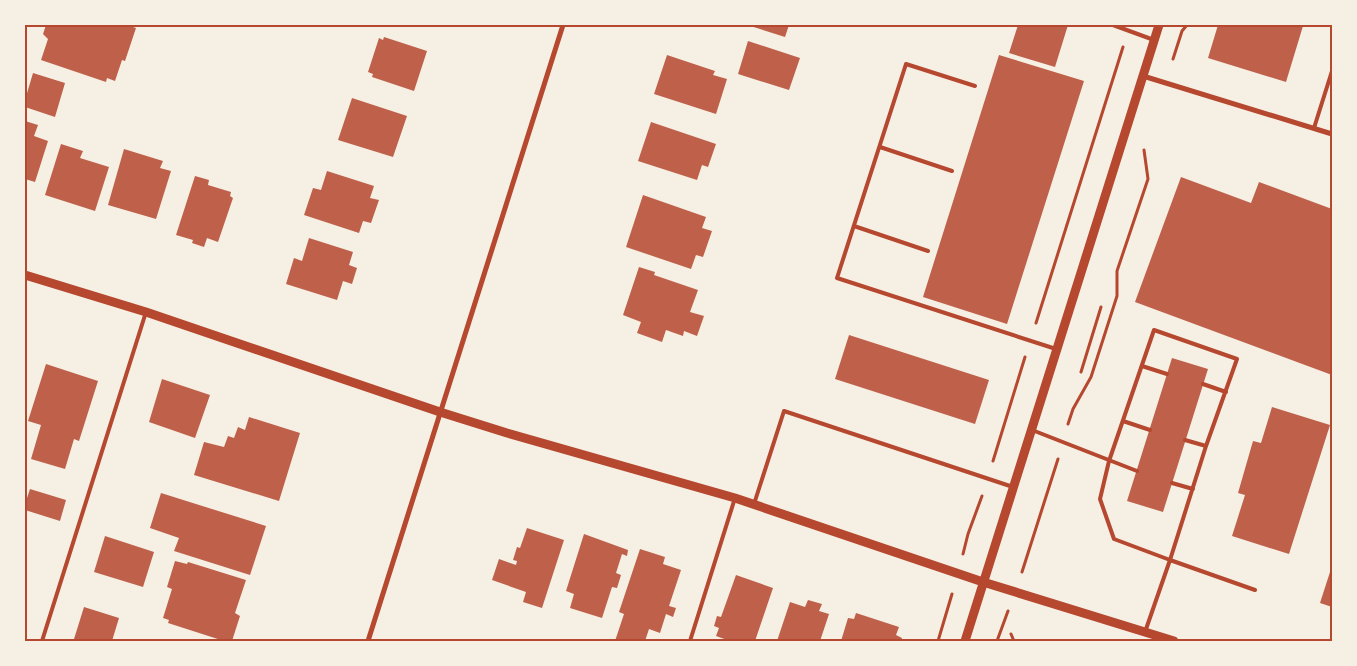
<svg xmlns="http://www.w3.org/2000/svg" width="1357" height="666" font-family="'Source Sans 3',sans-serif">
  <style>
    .building { fill: #bf614a }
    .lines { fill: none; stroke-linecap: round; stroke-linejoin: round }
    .path { stroke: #b5482f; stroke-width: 3 }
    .service { stroke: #b5482f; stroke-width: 4 }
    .minor { stroke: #b5482f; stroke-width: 5 }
    .tertiary { stroke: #b5482f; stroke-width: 9 }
    .neatline { fill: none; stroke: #b5482f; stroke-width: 2 }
  </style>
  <rect width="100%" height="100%" fill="#f6efe4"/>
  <path class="building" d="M 46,25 L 127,25 L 136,28 L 125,61 L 122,60 L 115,81 L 107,78 L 106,82 L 41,60 L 48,39 L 43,34 Z
    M 747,25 L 789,25 L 785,37 Z
    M 1018,25 L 1068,25 L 1055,67 L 1009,53 Z
    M 1218,25 L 1303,26 L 1286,82 L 1208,58 Z
    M 384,37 L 427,51 L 414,91 L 372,77 L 373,74 L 368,72 L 379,38 L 383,40 Z
    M 748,41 L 800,58 L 789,90 L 738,74 Z
    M 667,55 L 715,71 L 713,75 L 727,79 L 716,114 L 654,94 Z
    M 999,55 L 1084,81 L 1007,324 L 923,297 Z
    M 33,73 L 65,83 L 55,117 L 25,107 L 25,100 Z
    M 352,98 L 407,116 L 393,157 L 338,140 Z
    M 25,121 L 38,125 L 34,136 L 48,141 L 35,182 L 25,179 Z
    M 651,122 L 716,144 L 708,167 L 702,165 L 697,180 L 638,161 Z
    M 61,144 L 83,151 L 80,158 L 109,167 L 95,211 L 45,195 Z
    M 124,149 L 163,161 L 160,168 L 171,171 L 156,219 L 108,205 Z
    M 327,171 L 374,186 L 370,198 L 379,200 L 371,223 L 363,221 L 359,233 L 304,215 L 313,188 L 321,190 Z
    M 195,176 L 209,180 L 208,185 L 231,192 L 230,196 L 233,198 L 218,242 L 207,238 L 204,247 L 192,243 L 193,240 L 176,235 Z
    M 1181,177 L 1251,203 L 1259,182 L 1332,209 L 1332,375 L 1135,302 Z
    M 643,195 L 706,217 L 702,228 L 712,231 L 703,257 L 696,255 L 691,269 L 626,247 Z
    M 309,238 L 353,252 L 349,265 L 357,268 L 352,284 L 343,281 L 337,300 L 286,284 L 294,258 L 302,261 Z
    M 639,267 L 655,272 L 654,275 L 698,290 L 690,312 L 704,316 L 697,336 L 684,331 L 683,336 L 666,330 L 662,342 L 637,333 L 641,322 L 623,315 Z
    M 849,335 L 989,380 L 975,424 L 835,379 Z
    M 1172,358 L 1208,369 L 1163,512 L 1127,501 Z
    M 46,364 L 98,381 L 79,441 L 74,439 L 65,469 L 31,459 L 41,425 L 28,421 Z
    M 162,379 L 210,395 L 195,438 L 149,422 Z
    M 1272,407 L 1330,425 L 1289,554 L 1232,536 L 1245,495 L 1238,493 L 1253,441 L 1261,443 Z
    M 249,417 L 300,433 L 279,501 L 194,475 L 204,442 L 224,447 L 228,436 L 234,438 L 238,427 L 245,430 Z
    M 30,489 L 66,500 L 60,521 L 25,510 L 25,504 Z
    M 161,493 L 266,526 L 250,575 L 174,551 L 179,538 L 150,528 Z
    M 527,528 L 564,540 L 542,608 L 523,602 L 526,592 L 492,580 L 499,559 L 516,565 L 517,561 L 513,560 L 517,547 L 520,548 Z
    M 584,534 L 628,550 L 627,556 L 622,554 L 616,573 L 621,575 L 617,588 L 612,587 L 602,618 L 570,608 L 574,594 L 566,591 Z
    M 105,536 L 154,552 L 143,587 L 94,572 Z
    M 640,549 L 665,557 L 663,564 L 681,570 L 669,606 L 676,608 L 673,617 L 666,614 L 660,633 L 649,629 L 645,641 L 615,641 L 624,614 L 619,612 Z
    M 175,561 L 187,564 L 188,562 L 246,580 L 235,613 L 240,616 L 232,641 L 224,641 L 168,623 L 169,620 L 163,618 L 172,589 L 167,587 Z
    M 1330,572 L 1332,573 L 1332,607 L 1320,603 Z
    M 736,575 L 773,588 L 755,641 L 730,641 L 716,636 L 719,628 L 714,626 L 717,616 L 721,617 Z
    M 808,600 L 822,604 L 819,611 L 829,614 L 820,641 L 777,641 L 790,602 L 805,607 Z
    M 84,607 L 119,618 L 112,641 L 80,641 L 74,639 Z
    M 856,613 L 899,627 L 896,635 L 902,638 L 901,641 L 841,641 L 848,618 L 854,619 Z"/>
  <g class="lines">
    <path class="path" d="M 1173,59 L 1182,31 L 1187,25
      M 1036,323 L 1123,47
      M 1081,372 L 1101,307
      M 1068,424 L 1073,409 L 1091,377 L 1117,296 L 1117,271 L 1148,179 L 1144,150
      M 993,461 L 1025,357
      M 963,554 L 968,534 L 982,496
      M 1022,572 L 1058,459
      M 1011,634 L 1014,641
      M 938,641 L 952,594
      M 997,641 L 1008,611"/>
    <path class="service" d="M 1113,25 L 1154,40
      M 975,86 L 906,64 L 837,278 L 1056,349
      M 1314,128 L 1332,71
      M 880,147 L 952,171
      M 854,226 L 928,251
      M 1154,330 L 1237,359 L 1206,446 L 1170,560 L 1114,539 L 1100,499 L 1109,461 Z
      M 1142,366 L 1167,374
      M 1203,384 L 1226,392
      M 1123,421 L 1150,430
      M 1032,430 L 1137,471
      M 1185,440 L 1206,446
      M 1172,483 L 1193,489
      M 754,504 L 784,411 L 1013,487
      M 1145,632 L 1170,560 L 1255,590
      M 42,641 L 146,312
      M 690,641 L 735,498"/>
    <path class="minor" d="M 1143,76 L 1332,134
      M 368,641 L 563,25"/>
    <path class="tertiary" d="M 25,275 L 146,312 L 440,412 L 507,433 L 735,498 L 983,582 L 1174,641
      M 965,641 L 1159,25"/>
  </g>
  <rect width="1357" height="666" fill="none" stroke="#f6efe4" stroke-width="52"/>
  <rect x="26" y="26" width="1305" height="614" class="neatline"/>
</svg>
